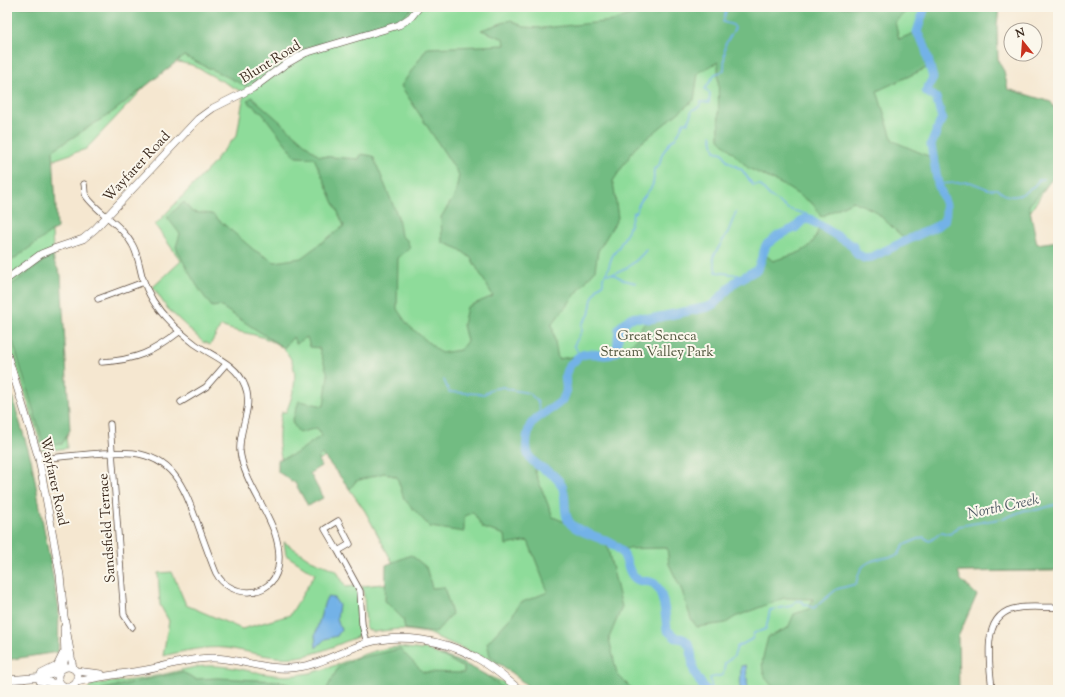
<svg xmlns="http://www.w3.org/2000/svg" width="1065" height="697" font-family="'Sorts Mill Goudy',serif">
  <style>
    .green { fill: #8edc9a; stroke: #64835c }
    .forest { fill: #72bc82; stroke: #567350; fill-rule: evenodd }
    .water { fill: #73b2e7; stroke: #576e82 }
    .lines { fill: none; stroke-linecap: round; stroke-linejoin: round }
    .stream { stroke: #73b2e7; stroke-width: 1.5 }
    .river { stroke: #73b2e7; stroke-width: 9 }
    .minor-casing { stroke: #574639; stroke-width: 7 }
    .tertiary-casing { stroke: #574639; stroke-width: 8 }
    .minor { stroke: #fff; stroke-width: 5.5 }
    .tertiary { stroke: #fff; stroke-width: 7 }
    .labels { text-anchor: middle; stroke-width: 4; stroke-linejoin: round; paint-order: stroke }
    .street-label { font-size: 14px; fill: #3b2a1e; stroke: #fbf7ec }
    .park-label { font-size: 14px; fill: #50563d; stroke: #fbf7ec }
    .water-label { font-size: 15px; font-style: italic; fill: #4f5a64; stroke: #fbf7ec }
  </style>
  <rect width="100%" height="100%" fill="#fbf7ec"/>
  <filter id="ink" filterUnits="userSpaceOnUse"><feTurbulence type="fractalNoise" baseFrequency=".025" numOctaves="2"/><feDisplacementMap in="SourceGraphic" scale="8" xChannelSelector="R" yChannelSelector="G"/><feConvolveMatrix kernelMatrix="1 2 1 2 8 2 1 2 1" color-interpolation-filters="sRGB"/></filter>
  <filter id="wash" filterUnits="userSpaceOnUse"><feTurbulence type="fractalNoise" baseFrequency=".012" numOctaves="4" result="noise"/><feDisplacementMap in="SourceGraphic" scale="16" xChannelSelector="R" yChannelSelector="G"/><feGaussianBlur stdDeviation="0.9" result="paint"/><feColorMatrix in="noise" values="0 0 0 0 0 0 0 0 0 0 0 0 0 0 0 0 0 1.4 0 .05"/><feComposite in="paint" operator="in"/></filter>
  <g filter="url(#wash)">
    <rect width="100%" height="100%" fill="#f5e7d0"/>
    <path class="green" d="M 7,7 L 999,7 L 993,24 L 1005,111 L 1057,169 L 1029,214 L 1032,479 L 1054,571 L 949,572 L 956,690 L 559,690 L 427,633 L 399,629 L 373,632 L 366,628 L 364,596 L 362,586 L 403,582 L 365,511 L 326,456 L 291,482 C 278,460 276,436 282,412 L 286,412 C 298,385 302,354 269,340 C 255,333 237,333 221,326 L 210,345 L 205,342 L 204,343 L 167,308 L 153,287 L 181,261 L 155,225 L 216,161 L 215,160 L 237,135 L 244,93 L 192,65 L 151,56 L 156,75 L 86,149 L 47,162 L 67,448 L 43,451 L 7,335 Z
      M 284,542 L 311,560 L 336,570 L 346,587 L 356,586 C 358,590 361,627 360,631 C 359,633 358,635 357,637 C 338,644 317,655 296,657 C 272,660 250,651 226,648 C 204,646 184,651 163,656 L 169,621 L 160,605 L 158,573 L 172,572 L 186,605 L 242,629 L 290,615 L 315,574 L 286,555 Z
      M 399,647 L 422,650 L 423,648 L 521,690 L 87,690 L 92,684 C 113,682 134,681 155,676 C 172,673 189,667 206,666 C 237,664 265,679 297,675 C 333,672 360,649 399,647 Z"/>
    <path class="forest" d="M 7,7 L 413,7 L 400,20 L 290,53 L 246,86 L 184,56 L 114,111 L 53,150 L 57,228 L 7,264 Z
      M 636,7 L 906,7 L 906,12 L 895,22 L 899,39 L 917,32 L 925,7 L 999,7 L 997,26 L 998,61 L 1004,71 L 1008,89 L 1051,102 L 1058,114 L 1058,173 L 1029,205 L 1037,244 L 1058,241 L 1058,570 L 958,572 L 961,580 L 977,595 L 958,637 L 959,690 L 773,690 L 774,688 C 756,670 763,659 768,637 L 788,628 L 794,614 L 809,609 L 813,599 L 784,598 L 735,617 L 726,623 L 697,627 L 691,619 L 682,591 L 669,564 L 667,548 L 620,549 L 606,541 L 622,607 L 609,638 L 617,674 L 633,690 L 533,690 L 490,656 L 487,643 L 511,617 L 520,603 L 548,592 L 528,541 L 506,545 L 505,535 L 483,528 L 473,512 L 464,517 L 464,532 L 430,527 L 404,499 L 397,477 L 384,473 L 356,481 L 350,489 L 322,454 L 318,458 L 321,466 L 310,473 L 323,498 L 308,506 L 295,483 L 278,472 L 278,460 L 295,454 L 322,435 L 317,428 L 299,433 L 292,422 L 299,401 L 324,406 L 328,375 L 319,348 L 310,347 L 307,337 L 296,344 L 293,337 L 284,348 L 220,306 L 212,307 C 197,288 186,268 176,247 L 180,234 L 167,217 L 184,202 L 192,212 L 212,214 L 254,250 L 275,262 L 301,258 L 344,226 L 314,158 L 296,157 L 262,113 L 247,101 L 252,97 L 319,156 L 359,159 L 361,154 L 373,156 L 398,217 L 401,236 L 407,240 L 410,248 L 398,258 L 397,309 L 408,325 L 441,353 L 460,350 L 467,341 L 463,325 L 467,307 L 493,296 L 471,258 L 459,249 L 442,242 L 441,217 L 455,195 L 459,175 L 401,86 L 427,48 L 505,45 L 504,39 L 481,30 L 511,20 L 524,27 L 543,28 L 613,21 L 634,13 ZM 718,62 L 719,139 L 748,168 L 783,185 L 813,204 L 821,217 L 853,201 L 875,211 L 907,241 L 872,257 L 864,258 L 857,254 L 851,244 L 819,226 C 814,253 796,253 773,261 L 762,252 L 761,264 L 758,269 L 735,282 L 714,304 L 708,307 L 650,319 L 642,326 L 635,341 L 612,355 L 602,356 L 589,354 L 558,359 L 552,324 L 595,270 L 598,251 L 618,218 L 613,181 L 635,148 L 694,100 L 698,73 ZM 931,66 L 933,78 L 926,91 L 936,98 L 941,118 L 931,145 L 933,158 L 893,141 L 877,91 ZM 536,465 C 556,476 563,482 566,505 C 567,514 567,519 572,525 L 553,517 L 535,472 Z
      M 51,256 L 61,275 L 70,430 L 62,444 L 44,446 L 7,322 L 7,288 Z
      M 7,380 L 31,459 L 59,609 L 58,652 L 7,660 Z
      M 411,555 L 426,567 L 432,588 L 444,587 L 452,614 L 435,633 L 405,629 L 403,619 L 385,601 L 386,565 Z
      M 400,649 L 423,672 L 464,673 L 464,668 L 441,655 C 467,664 485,672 505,690 L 326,690 L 339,666 L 358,658 Z
      M 182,672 L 196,679 L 218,678 L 277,681 L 293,686 L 295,690 L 98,690 Z"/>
    <path class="water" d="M 328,597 L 334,598 L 339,605 L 337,618 L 341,630 L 337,636 L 325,639 L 316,648 L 315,635 L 325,601 Z
      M 746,665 L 748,690 L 740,690 L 741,666 Z"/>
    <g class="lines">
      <path class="stream" d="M 711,135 L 715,151 L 723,153 L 727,161 L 742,170 L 753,185 L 760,185 L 770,196 L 788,209 L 813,216 L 811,220
        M 938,184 L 970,182 L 988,189 L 998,189 C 1010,204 1030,193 1039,180 L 1044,179
        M 736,212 L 728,232 L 713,257 L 716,272 L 745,276
        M 607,274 C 621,275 637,261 646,250
        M 613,274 L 624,280 L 636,283
        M 580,356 L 574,345 L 582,331 L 582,324 L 589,315 L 592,299 L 598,287 L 603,284 L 603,277 C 610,271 609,261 613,255 C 622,244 631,227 633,213 L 637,211 C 638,200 647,195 652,186 C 655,181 653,175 654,169 L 659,166 L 662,154 L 671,141 L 676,138 L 684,122 L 688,123 L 692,110 L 699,107 L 701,102 L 709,103 L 710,93 L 705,89 L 715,74 L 724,71 L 725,45 L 735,28 L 733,25 L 723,22 L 727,7
        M 444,380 L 449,392 L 484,394 L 492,389 L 503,387 L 512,390 L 529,393 L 537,401 L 542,416
        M 712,690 L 710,678 L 723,675 L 725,663 L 734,656 L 737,647 L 752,639 L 754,633 L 766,629 L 770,610 L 791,606 L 796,601 L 802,601 L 804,604 L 814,608 L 837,589 L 856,584 C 857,580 858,575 860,571 C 867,557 886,559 898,555 L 904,545 L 923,537 L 930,541 L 942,532 L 950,534 L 959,526 L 1005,518 L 1025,510 L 1036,510 L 1058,504"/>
      <path class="river" d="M 706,690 C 701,684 697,678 694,671 C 690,658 695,637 676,638 L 667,630 C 666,619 664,589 653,583 C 647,580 639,583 634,577 C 627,571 628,558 621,551 C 609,538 587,536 573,526 C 561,517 568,498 562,486 C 551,463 517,471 529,429 C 532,416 554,410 562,400 C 573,386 558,379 571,364 C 574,362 577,357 580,356 C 592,349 603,361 617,351 L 619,328 L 630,318 L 637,317 L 650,319 L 708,307 L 714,304 L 735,282 L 758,269 L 766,245 L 779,235 L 795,228 L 804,219 L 811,220 L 852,245 L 857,254 L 864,258 L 872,257 L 939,225 L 944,221 L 946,215 L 946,205 L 938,184 L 931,145 L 942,118 L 936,98 L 926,91 L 933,78 L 925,47 L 917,32 L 925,7"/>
    </g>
  </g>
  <g filter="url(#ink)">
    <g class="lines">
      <g class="minor-casing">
        <path id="minor" d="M 98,299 L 144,282
          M 102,362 C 136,360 153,352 179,332
          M 181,402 L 206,387 L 226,364
          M 110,424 L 124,615 L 132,627
          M 39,459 C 66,457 108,450 133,453 C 174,458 184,488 197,522 C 203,539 209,556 216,573 C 229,598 271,600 278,568 C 286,525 245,492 240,451 C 238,430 254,407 245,386 C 237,364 212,356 195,344 C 186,337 177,330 170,322 C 157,309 147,293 142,276 C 139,265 138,254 132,244 C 121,224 98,213 86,196 C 84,193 85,187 84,184
          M 338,551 L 325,529 L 338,521 L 350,544 L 338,551 L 360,591 L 362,624 L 367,643
          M 992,690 C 990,664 979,613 1018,608 C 1031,606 1045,608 1058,607"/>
      </g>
      <g class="tertiary-casing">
        <path id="tertiary" d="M 7,279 L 41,254 L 56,248 L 83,239 L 95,229 L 198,119 L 213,108 L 253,88 L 284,65 L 305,53 L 399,25 L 411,17 L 419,7
          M 7,354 L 39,459 L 60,575 L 64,616 L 73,668
          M58 677a10 10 0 1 1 20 0a10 10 0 1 1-20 0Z
          M 63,668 L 65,657 L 64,628
          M 76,671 L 101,674
          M 41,674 L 57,666 L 63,654
          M 7,680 L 44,677 L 59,672
          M 40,681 L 60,684
          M 77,682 C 100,676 123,674 146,670 C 168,666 189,658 212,658 C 238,658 263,670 290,668 C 317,667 341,651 367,643 C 400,633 443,640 473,656 C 491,665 505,678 520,690"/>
      </g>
      <use href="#minor" class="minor"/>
      <use href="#tertiary" class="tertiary"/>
    </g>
  </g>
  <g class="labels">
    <g class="street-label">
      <text transform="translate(270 61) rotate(-32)" y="5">Blunt Road</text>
      <text transform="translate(136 166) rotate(-47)" y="5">Wayfarer Road</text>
      <text transform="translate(55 481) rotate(78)" y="5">Wayfarer Road</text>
      <text transform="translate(106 528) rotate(-94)" y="5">Sandsfield Terrace</text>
    </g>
    <g class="park-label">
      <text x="657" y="340">Great Seneca<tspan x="657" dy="16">Stream Valley Park</tspan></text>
    </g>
    <g class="water-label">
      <text transform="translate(1003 506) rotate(-12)" y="5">North Creek</text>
    </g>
  </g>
  <rect width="1065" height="697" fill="none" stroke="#fbf7ec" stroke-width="24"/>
  <g transform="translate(1023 42) rotate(343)"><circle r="19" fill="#fbf7ec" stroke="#aea59a"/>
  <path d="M0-3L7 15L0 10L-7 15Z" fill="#c8321e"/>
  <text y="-6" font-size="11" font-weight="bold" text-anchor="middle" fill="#3b2a1e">N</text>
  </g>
</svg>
